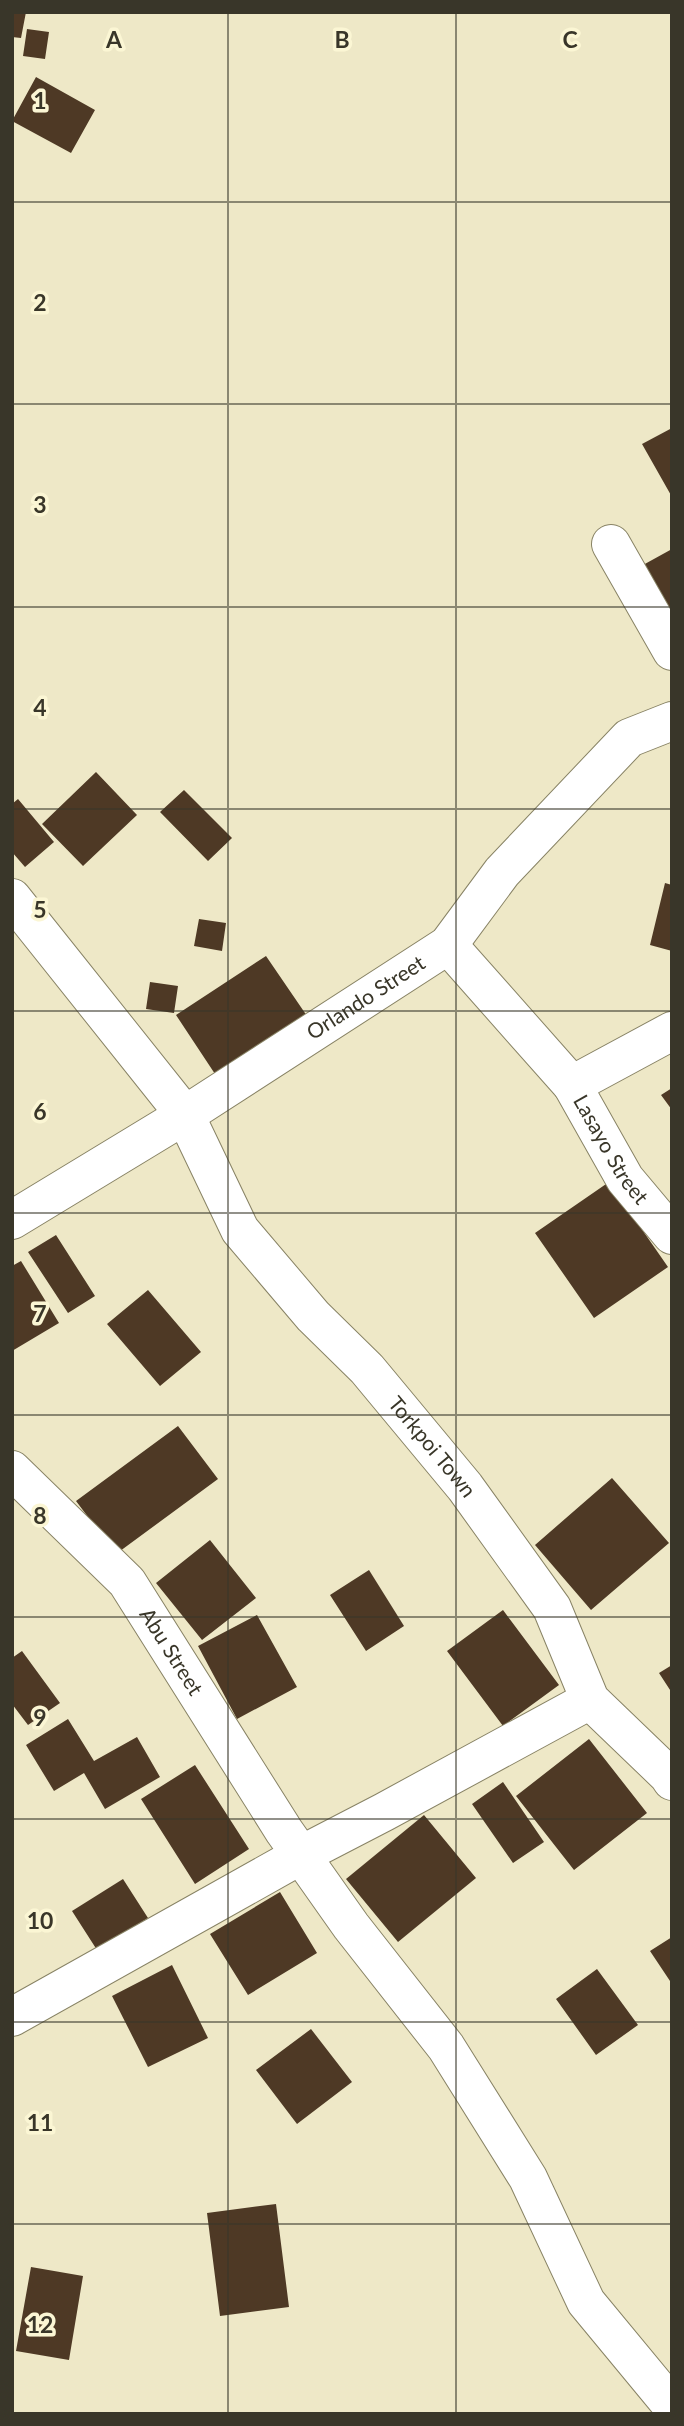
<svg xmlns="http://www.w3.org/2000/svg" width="684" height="2426" font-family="Lato,sans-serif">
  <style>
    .building { fill: #4e3925 }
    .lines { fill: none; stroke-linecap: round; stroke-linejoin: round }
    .minor-casing { stroke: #888365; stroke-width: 40 }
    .minor { stroke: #fff; stroke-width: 38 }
    .grid { fill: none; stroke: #393629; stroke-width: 2; stroke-opacity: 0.55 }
    .labels { text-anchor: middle; stroke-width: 7; stroke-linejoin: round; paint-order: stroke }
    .street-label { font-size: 21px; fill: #393629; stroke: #fbf6d4 }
    .grid-label { font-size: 23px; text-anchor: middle; font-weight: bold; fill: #393629; stroke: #fbf6d4; stroke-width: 7; stroke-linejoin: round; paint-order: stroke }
  </style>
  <rect width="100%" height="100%" fill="#eee8c7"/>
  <path class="building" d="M 12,12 L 26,12 L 21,38 L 12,37 Z
    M 27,29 L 49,32 L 45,59 L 23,56 Z
    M 36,77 L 95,110 L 71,153 L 12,121 Z
    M 672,428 L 672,497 L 642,444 Z
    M 672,549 L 672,615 L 643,565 Z
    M 96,772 L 137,815 L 83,866 L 42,824 Z
    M 184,790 L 232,838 L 208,861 L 160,812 Z
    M 18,799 L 54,842 L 25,867 L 12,852 L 12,804 Z
    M 665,883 L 672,885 L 672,951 L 650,945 Z
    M 199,919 L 226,923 L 222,951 L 194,946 Z
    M 266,956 L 307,1016 L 217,1077 L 176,1015 Z
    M 150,982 L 178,986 L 174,1013 L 146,1009 Z
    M 672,1088 L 672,1110 L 661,1095 Z
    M 609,1182 L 668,1267 L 594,1318 L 535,1233 Z
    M 56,1235 L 95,1296 L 68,1313 L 28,1252 Z
    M 21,1261 L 59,1323 L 12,1351 L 12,1266 Z
    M 148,1290 L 201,1352 L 160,1386 L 107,1324 Z
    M 178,1426 L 218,1479 L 116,1554 L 76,1501 Z
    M 612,1478 L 669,1543 L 591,1610 L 535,1545 Z
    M 210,1540 L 256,1598 L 202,1640 L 156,1583 Z
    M 369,1570 L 404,1626 L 366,1651 L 330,1595 Z
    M 503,1610 L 559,1685 L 503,1726 L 447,1651 Z
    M 257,1615 L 297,1687 L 237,1719 L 198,1646 Z
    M 22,1651 L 60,1703 L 28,1725 L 12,1704 L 12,1658 Z
    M 672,1665 L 672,1693 L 659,1673 Z
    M 68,1719 L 94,1761 L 137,1737 L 160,1777 L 105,1809 L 84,1773 L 54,1791 L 26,1745 Z
    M 589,1739 L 647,1813 L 574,1870 L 516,1796 Z
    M 195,1765 L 249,1849 L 195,1884 L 141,1799 Z
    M 503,1782 L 544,1842 L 513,1863 L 472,1804 Z
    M 424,1815 L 476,1878 L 398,1942 L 346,1879 Z
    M 123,1879 L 148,1918 L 97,1950 L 72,1911 Z
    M 280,1892 L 317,1953 L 248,1995 L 210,1934 Z
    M 672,1937 L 672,1984 L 650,1951 Z
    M 172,1965 L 208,2038 L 148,2067 L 112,1996 Z
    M 597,1969 L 638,2025 L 596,2055 L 556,1999 Z
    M 311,2029 L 352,2082 L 297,2124 L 256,2070 Z
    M 276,2204 L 289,2307 L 220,2316 L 207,2213 Z
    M 31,2267 L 83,2276 L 69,2360 L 16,2351 Z"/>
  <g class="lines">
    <g class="minor-casing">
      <g id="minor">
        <path d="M 611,544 L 672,651"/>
        <path id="s1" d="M 12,898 L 185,1115 L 240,1230 L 313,1316 L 367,1369 L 465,1487 L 552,1608 L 590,1700 L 668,1775 L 672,1781"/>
        <path d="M 448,945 L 572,1085"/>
        <path id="s2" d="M 672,1031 L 572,1085 L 625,1179 L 672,1235"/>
        <path id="s3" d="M 12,1220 L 185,1115 L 448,945 L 502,872 L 629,738 L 672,721"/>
        <path id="s4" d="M 12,1470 L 127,1582 L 284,1831 L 351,1926 L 446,2047 L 528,2178 L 586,2302 L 672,2406"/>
        <path d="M 12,2017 L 301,1855 L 384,1812 L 590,1700"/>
      </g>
    </g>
    <use href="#minor" class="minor"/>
  </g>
  <path class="grid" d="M 228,12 L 228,2414M 456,12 L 456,2414M 12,202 L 672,202M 12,404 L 672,404M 12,607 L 672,607M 12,809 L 672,809M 12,1011 L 672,1011M 12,1213 L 672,1213M 12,1415 L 672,1415M 12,1617 L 672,1617M 12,1819 L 672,1819M 12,2022 L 672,2022M 12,2224 L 672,2224"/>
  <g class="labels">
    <g class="street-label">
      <text dy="7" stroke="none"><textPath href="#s3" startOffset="418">Orlando Street</textPath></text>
      <text dy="7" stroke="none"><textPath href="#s2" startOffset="189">Lasayo Street</textPath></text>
      <text dy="7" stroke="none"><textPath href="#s1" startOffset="695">Torkpoi Town</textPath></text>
      <text dy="7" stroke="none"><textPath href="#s4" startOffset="243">Abu Street</textPath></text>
    </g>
  </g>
  <g class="grid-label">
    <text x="114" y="48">A</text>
    <text x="342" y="48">B</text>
    <text x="570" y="48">C</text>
    <text x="40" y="109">1</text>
    <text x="40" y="311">2</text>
    <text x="40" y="513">3</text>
    <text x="40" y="716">4</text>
    <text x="40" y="918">5</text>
    <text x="40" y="1120">6</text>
    <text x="40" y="1322">7</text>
    <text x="40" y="1524">8</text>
    <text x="40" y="1726">9</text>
    <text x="40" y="1929">10</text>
    <text x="40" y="2131">11</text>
    <text x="40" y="2333">12</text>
  </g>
  <rect width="684" height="2426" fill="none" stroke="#393629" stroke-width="28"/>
</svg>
